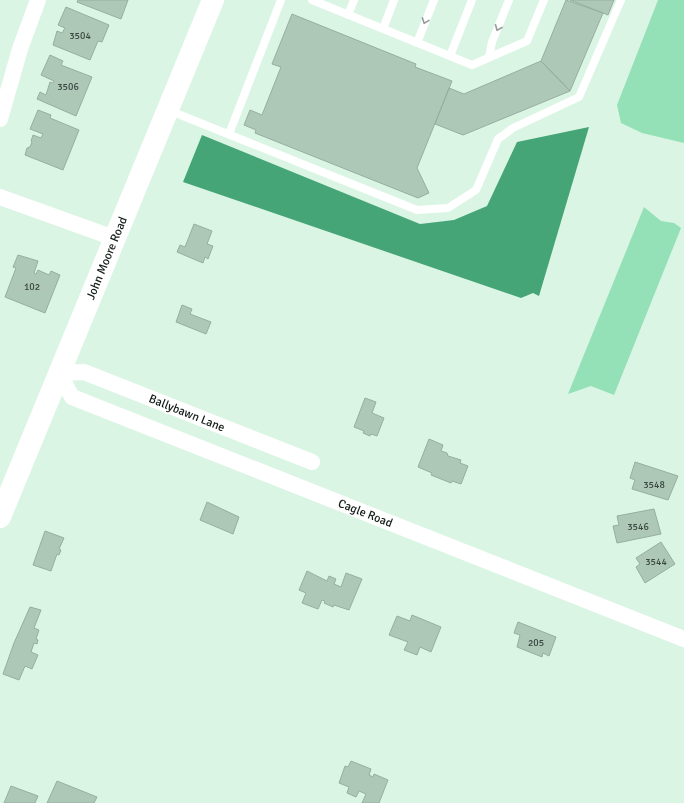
<svg xmlns="http://www.w3.org/2000/svg" width="684" height="803" font-family="Signika,sans-serif">
  <style>
    .green { fill: #95e1b7 }
    .water { fill: #45a576 }
    .building { fill: #aec8b8; stroke: #96ae9f }
    .lines { fill: none; stroke-linecap: round; stroke-linejoin: round }
    .lane { stroke: #fff; stroke-width: 8 }
    .street { stroke: #fff; stroke-width: 16 }
    .secondary { stroke: #fff; stroke-width: 22 }
    .oneway { stroke: #959a97 }
    .labels { text-anchor: middle; stroke-width: 4; stroke-linejoin: round; paint-order: stroke }
    .number-label { font-size: 10px; fill: #3a4840 }
    .street-label { font-size: 12px; fill: #141e18; stroke: #fff }
  </style>
  <rect width="100%" height="100%" fill="#dbf5e5"/>
  <path class="green" d="M 658,0 L 684,0 L 684,143 L 642,133 L 621,123 L 617,105 Z
    M 644,207 L 661,221 L 674,223 L 681,228 L 614,395 L 591,386 L 568,394 Z"/>
  <path class="water" d="M 589,127 L 539,296 L 533,293 L 521,298 L 183,182 L 202,135 L 420,224 L 454,220 L 487,206 L 517,142 Z"/>
  <path class="building" d="M 78,0 L 128,0 L 121,19 L 77,2 Z
    M 566,0 L 603,13 L 570,91 L 541,61 Z
    M 570,0 L 614,0 L 608,15 Z
    M 66,7 L 109,25 L 102,42 L 98,41 L 90,60 L 53,45 L 57,31 L 62,33 L 65,28 L 58,25 Z
    M 292,14 L 416,64 L 415,67 L 452,81 L 417,168 L 429,193 L 418,198 L 255,133 L 256,130 L 244,125 L 250,110 L 262,115 L 281,67 L 272,64 Z
    M 50,55 L 63,61 L 61,65 L 92,77 L 76,116 L 37,99 L 40,92 L 46,95 L 50,82 L 53,83 L 54,81 L 41,75 Z
    M 541,61 L 570,91 L 463,135 L 435,124 L 449,88 L 464,94 Z
    M 38,110 L 51,115 L 50,118 L 79,130 L 63,170 L 25,155 L 27,148 L 30,147 L 32,142 L 31,141 L 33,135 L 41,138 L 43,134 L 30,129 Z
    M 194,224 L 212,231 L 207,244 L 213,246 L 208,259 L 205,257 L 203,263 L 177,252 L 180,245 L 185,247 Z
    M 18,255 L 38,261 L 34,273 L 36,274 L 38,270 L 49,275 L 51,271 L 60,275 L 45,313 L 5,297 L 16,268 L 13,267 Z
    M 182,305 L 192,309 L 190,314 L 211,322 L 206,334 L 176,322 Z
    M 365,398 L 376,402 L 372,413 L 384,418 L 377,436 L 371,434 L 370,436 L 363,433 L 364,431 L 354,427 Z
    M 429,439 L 443,445 L 441,451 L 447,453 L 448,456 L 461,460 L 460,463 L 468,466 L 461,484 L 452,481 L 451,483 L 431,475 L 432,473 L 418,467 Z
    M 635,462 L 678,476 L 668,500 L 632,489 L 635,480 L 630,478 Z
    M 207,502 L 239,517 L 233,534 L 200,520 Z
    M 654,509 L 661,534 L 617,543 L 613,526 L 619,525 L 617,516 Z
    M 45,531 L 64,538 L 59,549 L 61,550 L 59,555 L 57,554 L 51,571 L 33,565 Z
    M 661,542 L 675,564 L 645,583 L 636,567 L 640,564 L 636,558 Z
    M 307,571 L 327,581 L 329,576 L 336,579 L 334,584 L 341,587 L 346,573 L 362,579 L 349,610 L 334,605 L 333,607 L 324,603 L 325,601 L 322,600 L 318,609 L 302,603 L 306,593 L 299,590 Z
    M 30,607 L 41,610 L 34,628 L 39,630 L 36,639 L 38,640 L 37,644 L 34,643 L 31,652 L 38,655 L 32,669 L 25,666 L 19,680 L 3,674 L 14,643 Z
    M 412,615 L 441,627 L 431,652 L 420,647 L 417,655 L 404,650 L 408,642 L 389,635 L 397,616 L 410,621 Z
    M 518,622 L 556,637 L 549,656 L 543,653 L 542,657 L 517,647 L 520,635 L 514,633 Z
    M 351,761 L 371,769 L 369,775 L 373,777 L 374,774 L 388,780 L 379,803 L 362,803 L 366,794 L 359,791 L 356,797 L 347,793 L 349,787 L 339,783 L 345,766 L 348,767 Z
    M 57,781 L 97,797 L 94,803 L 47,803 Z
    M 11,786 L 38,796 L 35,803 L 4,803 Z"/>
  <g class="lines">
    <path class="lane" d="M 312,0 L 472,65 L 527,41 L 544,0
      M 348,15 L 354,0
      M 383,29 L 394,0
      M 417,43 L 434,0
      M 450,56 L 472,0
      M 489,57 L 492,42 L 509,0
      M 168,110 L 417,210 L 448,208 L 476,190 L 498,139 L 513,128 L 579,97 L 621,0
      M 229,134 L 281,0"/>
    <g class="street">
      <path d="M 0,119 L 20,49 L 38,0"/>
      <path d="M 0,197 L 114,238"/>
      <path id="s1" d="M 312,462 L 84,372 L 59,373 L 72,397 L 684,639"/>
    </g>
    <path class="secondary" id="s2" d="M 0,517 L 213,0"/>
  </g>
  <defs><path id="oneway-chevron" d="M-2-3.5L2.5 0L-2 3.5" fill="none" stroke-width="1.6" stroke-linecap="round" stroke-linejoin="round"/></defs>
  <g class="oneway">
    <use href="#oneway-chevron" transform="translate(425 21) rotate(111)"/>
    <use href="#oneway-chevron" transform="translate(498 28) rotate(112)"/>
  </g>
  <g class="labels">
    <g class="number-label">
      <text x="80" y="39">3504</text>
      <text x="68" y="90">3506</text>
      <text x="32" y="290">102</text>
      <text x="654" y="488">3548</text>
      <text x="638" y="530">3546</text>
      <text x="656" y="565">3544</text>
      <text x="536" y="646">205</text>
    </g>
    <g class="street-label">
      <text dy="4" stroke="none"><textPath href="#s2" startOffset="280">John Moore Road</textPath></text>
      <text transform="translate(187 413) rotate(22)" y="4">Ballybawn Lane</text>
      <text dy="4" stroke="none"><textPath href="#s1" startOffset="613">Cagle Road</textPath></text>
    </g>
  </g>
</svg>
